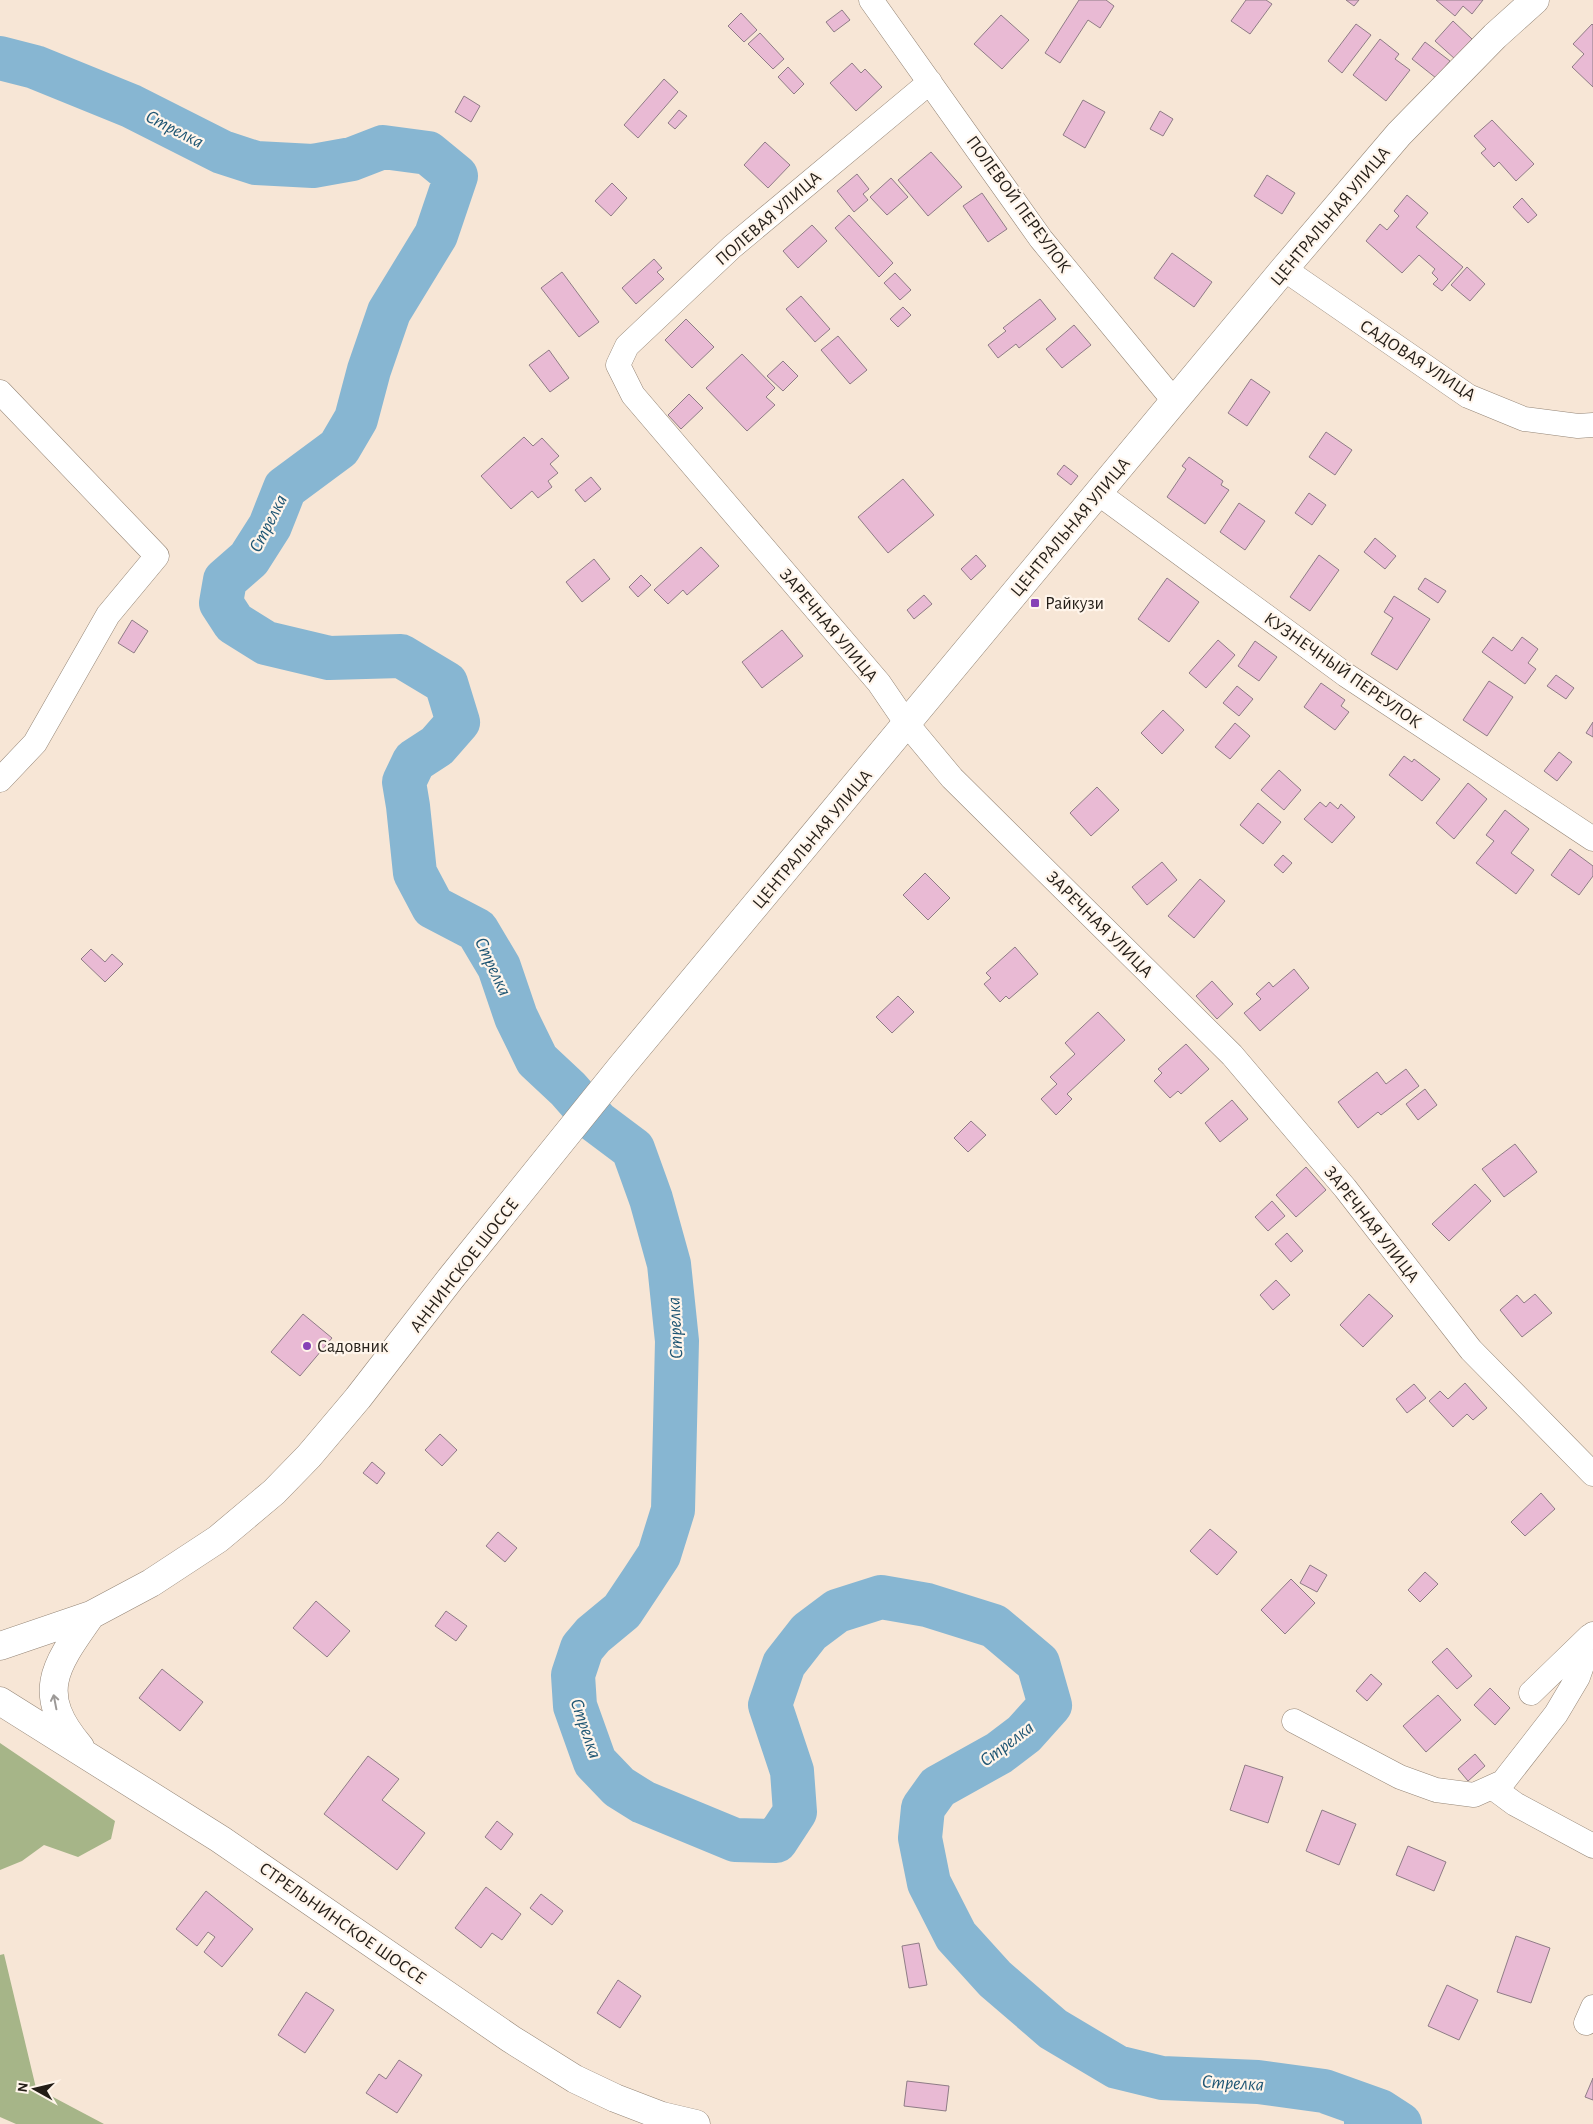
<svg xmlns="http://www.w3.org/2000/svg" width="1593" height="2124" font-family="'Alegreya Sans',sans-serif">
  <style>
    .forest { fill: #a6b588 }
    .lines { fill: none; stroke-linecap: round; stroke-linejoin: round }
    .stream { stroke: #87b6d2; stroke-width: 8 }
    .river { stroke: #87b6d2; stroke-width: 44 }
    .building { fill: #e9bad4; stroke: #8f7c86 }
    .minor-casing { stroke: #948576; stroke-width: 25 }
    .major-casing { stroke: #948576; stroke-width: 29 }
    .minor { stroke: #fff; stroke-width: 24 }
    .major { stroke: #fff; stroke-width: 28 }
    .oneway { stroke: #9c9997 }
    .poi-dot { fill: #8642b6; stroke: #fff5eb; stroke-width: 2 }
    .labels { text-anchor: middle; stroke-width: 4.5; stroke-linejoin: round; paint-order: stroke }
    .street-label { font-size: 18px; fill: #231d17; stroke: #fff5eb }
    .poi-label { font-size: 18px; fill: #231d17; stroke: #fff5eb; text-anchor: start }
    .water-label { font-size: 19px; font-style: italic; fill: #1e5573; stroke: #fff5eb }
  </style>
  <rect width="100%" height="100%" fill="#f7e6d6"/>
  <path class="forest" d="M 0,1743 L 115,1821 L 111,1839 L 78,1857 L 44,1845 L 22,1861 L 0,1870 Z
    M 4,1954 L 36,2088 L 104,2124 L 16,2124 L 0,2117 L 0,1955 Z"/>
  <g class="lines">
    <path class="stream" d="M 1339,2095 L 1348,2118 L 1348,2124"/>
    <path class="river" d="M 0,58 L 35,67 L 131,106 L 222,152 L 256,163 L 313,166 L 352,159 L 383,147 L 428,153 L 456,176 L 436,235 L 389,312 L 369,370 L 356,419 L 339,448 L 285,488 L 270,526 L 249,559 L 225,580 L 221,603 L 234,623 L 266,643 L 329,658 L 401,656 L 446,683 L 458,722 L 437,746 L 414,761 L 404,782 L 408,806 L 415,873 L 433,907 L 477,930 L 499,967 L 516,1017 L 537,1060 L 568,1089 L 597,1122 L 633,1149 L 651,1199 L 669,1264 L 677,1341 L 673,1510 L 659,1555 L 642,1581 L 622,1611 L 593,1635 L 582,1648 L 573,1675 L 575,1706 L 595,1762 L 619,1787 L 643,1802 L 735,1840 L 776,1841 L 795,1812 L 792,1771 L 770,1705 L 784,1664 L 809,1632 L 837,1611 L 881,1597 L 927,1605 L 994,1626 L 1038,1663 L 1050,1705 L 1024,1734 L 999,1753 L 938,1787 L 923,1808 L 920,1838 L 929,1883 L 956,1936 L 995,1979 L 1053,2029 L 1117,2067 L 1162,2078 L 1258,2082 L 1324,2091 L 1380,2111 L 1400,2124"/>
  </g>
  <path class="building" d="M 1079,0 L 1106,0 L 1114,6 L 1100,28 L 1088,20 L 1060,63 L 1045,53 Z
    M 1246,0 L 1266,0 L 1272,4 L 1250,34 L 1231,21 Z
    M 1346,0 L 1359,0 L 1354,6 Z
    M 1436,0 L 1483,0 L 1472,14 L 1463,6 L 1455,16 Z
    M 842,10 L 850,20 L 834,32 L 826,22 Z
    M 741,13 L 757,30 L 744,42 L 728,26 Z
    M 1001,15 L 1029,40 L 1002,69 L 974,44 Z
    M 1453,21 L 1472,39 L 1455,59 L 1435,41 Z
    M 1356,24 L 1371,35 L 1342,73 L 1328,61 Z
    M 1592,24 L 1593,25 L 1593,87 L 1572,67 L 1584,54 L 1573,44 Z
    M 760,33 L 784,59 L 773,69 L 748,44 Z
    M 1380,39 L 1399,54 L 1395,59 L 1410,70 L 1386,101 L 1353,75 Z
    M 1425,42 L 1450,61 L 1436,78 L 1412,59 Z
    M 852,63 L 861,73 L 865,69 L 882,87 L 856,111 L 830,83 Z
    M 788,67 L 804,84 L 794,94 L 778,77 Z
    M 664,79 L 678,92 L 638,138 L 624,125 Z
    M 464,96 L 480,106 L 471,122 L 455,112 Z
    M 1083,100 L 1105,112 L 1085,148 L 1063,135 Z
    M 679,110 L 687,116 L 675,129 L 668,123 Z
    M 1160,111 L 1173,119 L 1163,136 L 1150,129 Z
    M 1492,120 L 1534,164 L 1516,181 L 1499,162 L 1494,167 L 1481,153 L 1486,149 L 1474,136 Z
    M 765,142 L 790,165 L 768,188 L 744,165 Z
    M 931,152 L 962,187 L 928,216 L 898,180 Z
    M 857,174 L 869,189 L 863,194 L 868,200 L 854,212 L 837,191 Z
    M 1267,175 L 1295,193 L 1282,214 L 1254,196 Z
    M 891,178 L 908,197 L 887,215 L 870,197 Z
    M 612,183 L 627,198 L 611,216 L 595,201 Z
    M 982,193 L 1007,229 L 988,242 L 963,206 Z
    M 1407,195 L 1428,213 L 1416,227 L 1463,267 L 1442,291 L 1433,284 L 1438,279 L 1432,273 L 1435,269 L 1419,255 L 1402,273 L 1366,241 L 1380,224 L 1387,230 L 1399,216 L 1394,211 Z
    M 1522,198 L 1537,215 L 1528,223 L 1513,207 Z
    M 849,215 L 893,263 L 879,277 L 835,228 Z
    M 812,225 L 827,241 L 798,268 L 783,251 Z
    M 1172,253 L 1212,282 L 1194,307 L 1154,278 Z
    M 654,259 L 662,268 L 657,272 L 664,279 L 636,304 L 622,288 Z
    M 1467,267 L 1485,284 L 1470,301 L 1451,285 Z
    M 562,272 L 599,322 L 579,337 L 541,288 Z
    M 895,273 L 911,290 L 900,300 L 884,283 Z
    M 801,296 L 830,329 L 815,342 L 786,309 Z
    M 1040,299 L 1056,319 L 1019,348 L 1016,344 L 998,358 L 988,345 L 1006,331 L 1003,328 Z
    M 903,307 L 911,315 L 898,327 L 890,319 Z
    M 686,319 L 714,347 L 692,368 L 665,340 Z
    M 1074,325 L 1091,345 L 1062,368 L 1046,349 Z
    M 838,336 L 867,370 L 850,384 L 821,350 Z
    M 549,350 L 569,378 L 550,392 L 529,365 Z
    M 742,354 L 775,388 L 766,397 L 775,405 L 747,431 L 706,388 Z
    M 783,361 L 798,376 L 783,391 L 767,376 Z
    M 1251,379 L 1270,392 L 1247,426 L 1228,413 Z
    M 689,394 L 703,408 L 681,429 L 668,415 Z
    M 1326,432 L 1352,450 L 1335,475 L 1309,457 Z
    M 524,437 L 533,446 L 542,438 L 559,456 L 550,464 L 558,473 L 548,481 L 552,487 L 538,498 L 532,491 L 511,509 L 481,476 Z
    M 1189,457 L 1223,481 L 1221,485 L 1229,490 L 1205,524 L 1167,497 L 1186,469 L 1182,466 Z
    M 1064,465 L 1078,476 L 1071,485 L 1057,474 Z
    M 591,477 L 601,489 L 585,502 L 575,490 Z
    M 903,479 L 934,515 L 888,553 L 858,517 Z
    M 1309,493 L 1326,505 L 1312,525 L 1295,513 Z
    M 1239,503 L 1265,521 L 1245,550 L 1220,532 Z
    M 1375,538 L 1396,556 L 1385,569 L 1364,552 Z
    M 701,547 L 719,566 L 687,595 L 683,590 L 668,604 L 654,590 Z
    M 976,555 L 986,566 L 971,580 L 961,569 Z
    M 1319,555 L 1339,570 L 1310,611 L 1290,597 Z
    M 594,559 L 610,579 L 582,602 L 566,582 Z
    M 641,575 L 651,585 L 638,597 L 629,587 Z
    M 1167,578 L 1199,602 L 1169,642 L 1138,619 Z
    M 1425,578 L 1446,591 L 1438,603 L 1418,589 Z
    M 924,595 L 932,604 L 914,619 L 907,610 Z
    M 1394,596 L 1430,619 L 1397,670 L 1371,654 L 1393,618 L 1384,612 Z
    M 132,620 L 148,631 L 134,653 L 118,643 Z
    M 782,630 L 803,656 L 762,688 L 742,662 Z
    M 1493,637 L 1512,651 L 1522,637 L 1538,649 L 1528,663 L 1536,669 L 1525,684 L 1482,652 Z
    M 1218,640 L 1235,655 L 1206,688 L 1189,673 Z
    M 1255,641 L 1277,657 L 1259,681 L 1238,666 Z
    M 1556,675 L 1574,688 L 1566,699 L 1547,686 Z
    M 1489,681 L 1513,697 L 1487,736 L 1463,720 Z
    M 1321,683 L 1345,700 L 1341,706 L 1349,712 L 1335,730 L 1304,707 Z
    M 1237,686 L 1253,699 L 1239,716 L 1223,703 Z
    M 1163,710 L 1184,730 L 1162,754 L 1141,733 Z
    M 1593,722 L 1593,737 L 1586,733 Z
    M 1235,723 L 1250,736 L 1230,759 L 1215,747 Z
    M 1559,752 L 1572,762 L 1557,781 L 1544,771 Z
    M 1404,756 L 1412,762 L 1414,759 L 1440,779 L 1422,801 L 1389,775 Z
    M 1279,770 L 1301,790 L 1284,810 L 1261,790 Z
    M 1468,783 L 1487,799 L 1454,839 L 1436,823 Z
    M 1097,787 L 1119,810 L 1091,836 L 1070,813 Z
    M 1320,802 L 1326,807 L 1330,802 L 1338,809 L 1341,804 L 1355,817 L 1332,843 L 1304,819 Z
    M 1258,803 L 1281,822 L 1263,844 L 1240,825 Z
    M 1505,810 L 1529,829 L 1511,853 L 1534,870 L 1516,894 L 1476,863 L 1494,841 L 1486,835 Z
    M 1570,849 L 1593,866 L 1593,876 L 1579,895 L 1551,875 Z
    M 1283,855 L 1292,863 L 1283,873 L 1274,865 Z
    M 1162,862 L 1177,880 L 1147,905 L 1132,887 Z
    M 925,873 L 950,898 L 928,920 L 903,895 Z
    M 1200,879 L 1225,901 L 1194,938 L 1168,916 Z
    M 1015,947 L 1038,974 L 1009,999 L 1006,996 L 1000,1002 L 984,984 L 991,978 L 986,973 Z
    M 91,949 L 105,962 L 112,954 L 123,964 L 105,982 L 81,959 Z
    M 1294,969 L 1309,988 L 1260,1031 L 1244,1013 L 1261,999 L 1256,994 L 1269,982 L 1273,987 Z
    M 1212,981 L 1233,1004 L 1217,1019 L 1196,996 Z
    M 898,996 L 914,1012 L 892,1033 L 876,1017 Z
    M 1098,1012 L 1125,1040 L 1067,1094 L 1072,1099 L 1056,1115 L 1041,1099 L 1057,1084 L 1050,1077 L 1075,1054 L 1065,1043 Z
    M 1186,1044 L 1209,1069 L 1181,1094 L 1178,1091 L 1170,1098 L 1154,1081 L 1162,1073 L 1158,1069 Z
    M 1406,1069 L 1419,1086 L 1381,1115 L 1378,1112 L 1358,1128 L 1338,1102 L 1377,1072 L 1386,1084 Z
    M 1425,1089 L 1437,1105 L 1418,1120 L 1406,1104 Z
    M 1232,1100 L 1248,1119 L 1220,1142 L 1205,1123 Z
    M 971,1121 L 986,1135 L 968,1152 L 954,1138 Z
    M 1515,1144 L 1537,1172 L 1504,1197 L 1482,1169 Z
    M 1306,1167 L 1326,1190 L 1296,1217 L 1276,1195 Z
    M 1475,1184 L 1491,1201 L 1449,1241 L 1432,1224 Z
    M 1272,1201 L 1285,1216 L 1268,1231 L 1255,1217 Z
    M 1287,1233 L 1303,1251 L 1291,1262 L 1275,1244 Z
    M 1276,1280 L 1290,1295 L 1273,1310 L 1260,1295 Z
    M 1369,1294 L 1393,1316 L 1363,1347 L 1340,1325 Z
    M 1535,1294 L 1552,1313 L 1522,1337 L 1500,1310 L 1517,1295 L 1524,1303 Z
    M 303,1314 L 332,1338 L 300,1376 L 271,1352 Z
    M 1465,1383 L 1487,1408 L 1473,1420 L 1467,1414 L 1453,1427 L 1429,1401 L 1440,1391 L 1448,1399 Z
    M 1414,1384 L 1426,1398 L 1407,1413 L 1396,1399 Z
    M 440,1434 L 457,1450 L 442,1466 L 425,1450 Z
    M 372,1462 L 385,1473 L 377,1484 L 363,1473 Z
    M 1541,1493 L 1555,1509 L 1525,1536 L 1511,1522 Z
    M 1210,1529 L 1237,1552 L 1217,1575 L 1190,1551 Z
    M 498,1532 L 517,1548 L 505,1562 L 486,1546 Z
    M 1310,1565 L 1327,1575 L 1317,1592 L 1300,1583 Z
    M 1425,1572 L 1438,1584 L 1420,1602 L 1408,1590 Z
    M 1291,1579 L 1315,1603 L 1285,1634 L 1261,1610 Z
    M 316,1601 L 350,1631 L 327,1657 L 293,1628 Z
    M 446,1611 L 467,1626 L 456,1641 L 435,1626 Z
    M 1447,1648 L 1472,1676 L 1457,1689 L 1432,1662 Z
    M 162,1669 L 203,1702 L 180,1731 L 139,1698 Z
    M 1371,1674 L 1382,1684 L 1367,1701 L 1356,1691 Z
    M 1490,1688 L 1510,1708 L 1495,1725 L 1474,1705 Z
    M 1438,1695 L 1461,1720 L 1426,1752 L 1403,1726 Z
    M 1475,1754 L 1485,1766 L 1468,1781 L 1458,1769 Z
    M 368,1756 L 399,1779 L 382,1800 L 425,1833 L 397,1870 L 324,1814 Z
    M 1245,1765 L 1283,1777 L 1268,1823 L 1230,1810 Z
    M 1322,1810 L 1356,1824 L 1339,1865 L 1306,1851 Z
    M 497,1821 L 513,1834 L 501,1850 L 485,1837 Z
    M 1408,1846 L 1446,1862 L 1434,1891 L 1396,1875 Z
    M 486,1887 L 521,1914 L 502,1940 L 492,1933 L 481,1948 L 455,1928 Z
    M 206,1891 L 253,1929 L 222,1967 L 204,1952 L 215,1937 L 208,1932 L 197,1946 L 176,1929 Z
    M 541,1894 L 563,1911 L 552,1925 L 530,1908 Z
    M 1516,1936 L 1550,1948 L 1531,2003 L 1497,1992 Z
    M 919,1943 L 927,1985 L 909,1988 L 902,1946 Z
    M 618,1980 L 641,1996 L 620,2028 L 597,2013 Z
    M 1447,1985 L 1478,2000 L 1459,2040 L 1428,2026 Z
    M 306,1992 L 334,2010 L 305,2053 L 278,2035 Z
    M 399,2060 L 422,2075 L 397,2113 L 366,2093 L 379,2074 L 386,2079 Z
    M 1593,2078 L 1593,2100 L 1585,2097 Z
    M 907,2081 L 949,2086 L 946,2111 L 904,2106 Z"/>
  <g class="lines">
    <g class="minor-casing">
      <path id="minor" d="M 871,0 L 1041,239 L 1175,402
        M 930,82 L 732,247 L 627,346 L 618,365 L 633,395 L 879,683 L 907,724 L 952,778 L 1232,1055 L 1345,1188 L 1471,1350 L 1593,1474
        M 1284,269 L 1468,396 L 1524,419 L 1578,426 L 1593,425
        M 0,392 L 157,556 L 108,615 L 35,743 L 0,780
        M 1098,493 L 1346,675 L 1593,839
        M 1531,1693 L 1590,1636
        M 1294,1721 L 1400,1777 L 1436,1790 L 1474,1795 L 1503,1782 L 1556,1714 L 1578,1677 L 1593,1634
        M 1492,1787 L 1515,1804 L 1593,1846
        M 1586,2023 L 1593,2007"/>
    </g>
    <g class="major-casing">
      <path id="major" d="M 0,1646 L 91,1615 L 151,1583 L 218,1539 L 274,1492 L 309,1456 L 358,1398 L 451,1278 L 621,1067 L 1284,269 L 1399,134 L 1495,36 L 1535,0
        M 0,1701 L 220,1839 L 511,2039 L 575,2079 L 615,2098 L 662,2116 L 696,2124
        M 80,1747 C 34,1693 55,1666 91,1615"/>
    </g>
    <use href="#minor" class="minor"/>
    <use href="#major" class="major"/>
  </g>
  <defs><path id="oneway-shaft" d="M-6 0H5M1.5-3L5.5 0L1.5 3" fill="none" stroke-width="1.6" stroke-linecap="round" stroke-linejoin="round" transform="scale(1.25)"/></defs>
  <use class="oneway" href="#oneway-shaft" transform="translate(55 1702) rotate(-101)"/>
  <g class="poi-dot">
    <rect x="1030" y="598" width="10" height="10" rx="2.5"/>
    <circle cx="307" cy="1346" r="5"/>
  </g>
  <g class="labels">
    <g class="street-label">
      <text transform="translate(1019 204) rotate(54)" y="6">ПОЛЕВОЙ ПЕРЕУЛОК</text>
      <text transform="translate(1330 216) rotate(-50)" y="6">ЦЕНТРАЛЬНАЯ УЛИЦА</text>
      <text transform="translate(768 218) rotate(-41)" y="6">ПОЛЕВАЯ УЛИЦА</text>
      <text transform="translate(1418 360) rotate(33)" y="6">САДОВАЯ УЛИЦА</text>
      <text transform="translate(1070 527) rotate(-50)" y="6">ЦЕНТРАЛЬНАЯ УЛИЦА</text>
      <text transform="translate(829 625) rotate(50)" y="6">ЗАРЕЧНАЯ УЛИЦА</text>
      <text transform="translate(1343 670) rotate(35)" y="6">КУЗНЕЧНЫЙ ПЕРЕУЛОК</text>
      <text transform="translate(812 839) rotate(-50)" y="6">ЦЕНТРАЛЬНАЯ УЛИЦА</text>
      <text transform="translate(1100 924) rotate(45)" y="6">ЗАРЕЧНАЯ УЛИЦА</text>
      <text transform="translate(1372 1224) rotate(52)" y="6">ЗАРЕЧНАЯ УЛИЦА</text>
      <text transform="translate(464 1265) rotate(-52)" y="6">АННИНСКОЕ ШОССЕ</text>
      <text transform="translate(343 1923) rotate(35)" y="6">СТРЕЛЬНИНСКОЕ ШОССЕ</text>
    </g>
    <g class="poi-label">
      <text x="1045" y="609">Райкузи</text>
      <text x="317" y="1352">Садовник</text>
    </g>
    <g class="water-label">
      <text transform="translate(175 128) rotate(27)" y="7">Стрелка</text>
      <text transform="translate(267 523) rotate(-63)" y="7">Стрелка</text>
      <text transform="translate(494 966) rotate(65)" y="7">Стрелка</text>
      <text transform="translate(674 1328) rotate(-93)" y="7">Стрелка</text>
      <text transform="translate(587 1728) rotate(71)" y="7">Стрелка</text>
      <text transform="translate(1006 1743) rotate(-37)" y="7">Стрелка</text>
      <text transform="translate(1233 2082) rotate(3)" y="7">Стрелка</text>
    </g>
  </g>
  <g transform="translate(35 2089) rotate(278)" stroke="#fff5eb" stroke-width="4" paint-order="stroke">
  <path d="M0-4L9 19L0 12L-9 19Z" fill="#231d17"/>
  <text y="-8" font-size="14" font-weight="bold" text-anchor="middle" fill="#231d17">N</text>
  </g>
</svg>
